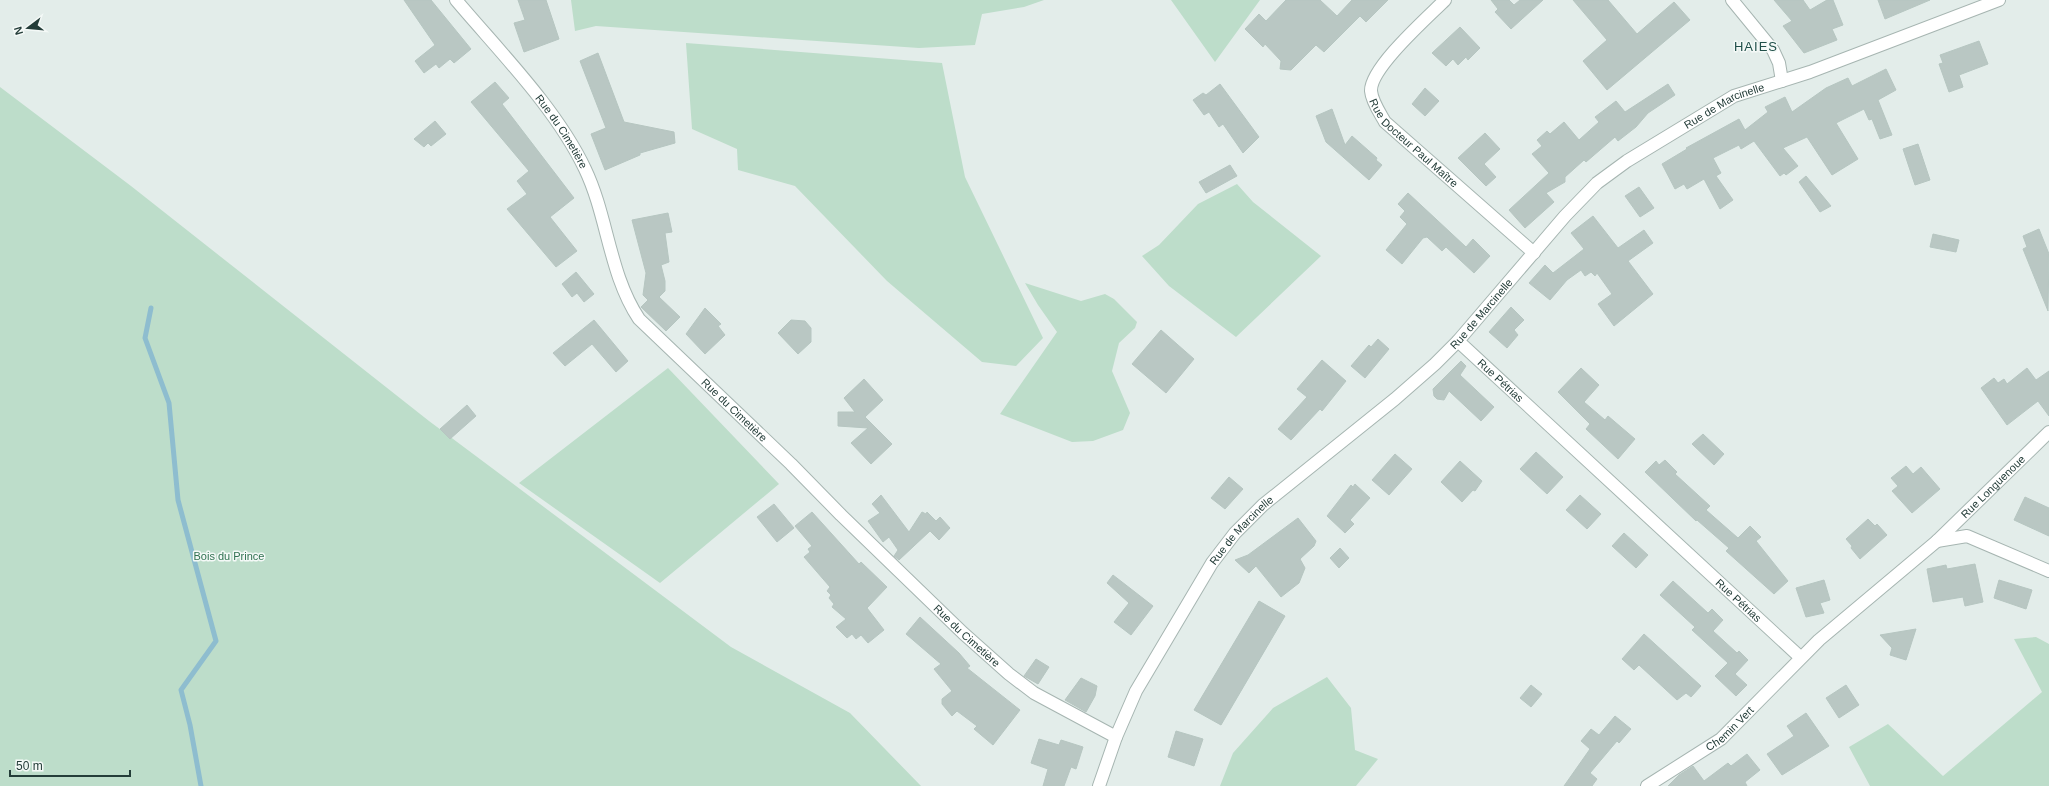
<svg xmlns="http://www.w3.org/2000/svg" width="2049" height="786" font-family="Arial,sans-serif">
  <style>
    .green { fill: #bdddca }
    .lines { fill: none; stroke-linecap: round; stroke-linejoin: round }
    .stream { stroke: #8ebdcf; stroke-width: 5 }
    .building { fill: #b9c7c3; stroke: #b6c6c1 }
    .minor-casing { stroke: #a6b5b1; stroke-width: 14 }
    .tertiary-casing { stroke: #a6b5b1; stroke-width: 14 }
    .minor { stroke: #fff; stroke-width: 12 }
    .tertiary { stroke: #fff; stroke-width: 12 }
    .labels { text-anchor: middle; stroke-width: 3; stroke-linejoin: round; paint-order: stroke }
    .street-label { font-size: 11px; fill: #243d39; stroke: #f4f9f7 }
    .park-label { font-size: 11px; fill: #307251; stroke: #f4f9f7 }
    .quarter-label { font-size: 13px; letter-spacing: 1px; fill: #204f49; stroke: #f4f9f7 }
  </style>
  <rect width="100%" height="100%" fill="#e3edea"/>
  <path class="green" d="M 571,0 L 1044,0 L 1024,7 L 982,14 L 975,45 L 919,48 L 596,26 L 575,31 Z
    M 1171,0 L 1260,0 L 1215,62 Z
    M 686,43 L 942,63 L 965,177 L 1043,338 L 1016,366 L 982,362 L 887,281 L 795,186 L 738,170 L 737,149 L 692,129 Z
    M 0,87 L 131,186 L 429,421 L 731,647 L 850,713 L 921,786 L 0,786 Z
    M 1237,184 L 1253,202 L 1321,256 L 1236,337 L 1169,286 L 1142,256 L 1159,245 L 1198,204 Z
    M 1025,283 L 1081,301 L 1105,294 L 1114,299 L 1137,322 L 1135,328 L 1119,343 L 1112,371 L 1130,413 L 1123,430 L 1093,441 L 1072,442 L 1000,414 L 1057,332 L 1038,305 Z
    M 668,368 L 779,484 L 660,583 L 519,483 Z
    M 2036,637 L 2049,644 L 2049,786 L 1870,786 L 1849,747 L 1888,724 L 1943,776 L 2042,692 L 2014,639 Z
    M 1327,677 L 1351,708 L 1355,750 L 1378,759 L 1356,786 L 1220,786 L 1233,753 L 1273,708 Z"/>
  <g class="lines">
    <path class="stream" d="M 151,308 L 145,338 L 169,403 L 178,500 L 216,641 L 181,690 L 190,725 L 201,786"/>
  </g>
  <path class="building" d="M 404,0 L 431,0 L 471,49 L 454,63 L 450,59 L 439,68 L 436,64 L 424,73 L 415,61 L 435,45 Z
    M 518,0 L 546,0 L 559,39 L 524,52 L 514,23 L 525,20 Z
    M 1286,0 L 1320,0 L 1337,16 L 1352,0 L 1388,0 L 1366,22 L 1360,16 L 1324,52 L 1316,45 L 1291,70 L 1280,69 L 1281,61 L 1265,44 L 1263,47 L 1245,29 L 1259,14 L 1266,21 Z
    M 1491,0 L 1509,0 L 1514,5 L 1520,0 L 1543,0 L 1511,29 L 1495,12 L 1498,9 Z
    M 1573,0 L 1608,0 L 1637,34 L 1674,2 L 1690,20 L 1607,90 L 1583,61 L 1607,40 Z
    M 1774,0 L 1803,0 L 1810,10 L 1827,0 L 1833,0 L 1843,25 L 1832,29 L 1837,40 L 1804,53 L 1783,26 L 1792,21 Z
    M 1878,0 L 1930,0 L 1885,19 Z
    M 1460,27 L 1480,48 L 1468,60 L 1466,57 L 1458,65 L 1453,59 L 1446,66 L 1432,53 Z
    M 1979,41 L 1988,64 L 1959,75 L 1963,87 L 1949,92 L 1939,64 L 1943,63 L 1940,55 Z
    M 598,53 L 624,122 L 674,132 L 675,143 L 640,153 L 640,155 L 605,170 L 591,134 L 606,128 L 580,61 Z
    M 1886,69 L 1896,90 L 1878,100 L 1892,135 L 1880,139 L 1872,119 L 1869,120 L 1864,109 L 1836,123 L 1858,159 L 1832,175 L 1807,137 L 1783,148 L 1798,166 L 1786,175 L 1784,173 L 1780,176 L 1754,141 L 1741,149 L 1739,145 L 1713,158 L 1721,173 L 1716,176 L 1733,200 L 1720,209 L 1704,179 L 1687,189 L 1684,184 L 1675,189 L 1662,164 L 1687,149 L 1686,148 L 1739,119 L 1745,130 L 1768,112 L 1765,107 L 1785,97 L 1792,112 L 1826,88 L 1848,78 L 1852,86 Z
    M 495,82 L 509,98 L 502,104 L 574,198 L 550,217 L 577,251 L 556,267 L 507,209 L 527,194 L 517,181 L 529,171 L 471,102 Z
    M 1220,84 L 1259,137 L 1243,153 L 1223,124 L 1219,127 L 1209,112 L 1204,115 L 1193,100 L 1203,93 L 1206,95 Z
    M 1668,84 L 1675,95 L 1648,113 L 1636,127 L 1618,141 L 1615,137 L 1586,162 L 1584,160 L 1565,177 L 1565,182 L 1546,193 L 1554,202 L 1525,228 L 1509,210 L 1549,173 L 1532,154 L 1542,146 L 1537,140 L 1547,131 L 1550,134 L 1564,122 L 1579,140 L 1599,122 L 1595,117 L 1616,101 L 1625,112 Z
    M 1425,88 L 1439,101 L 1425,116 L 1412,104 Z
    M 1332,109 L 1345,145 L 1352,136 L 1377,158 L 1376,160 L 1382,165 L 1369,180 L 1326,142 L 1316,116 Z
    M 435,121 L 446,134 L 431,146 L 428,143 L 424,147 L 414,139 Z
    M 1485,133 L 1500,149 L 1484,164 L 1496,177 L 1486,186 L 1458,158 Z
    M 1918,144 L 1930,180 L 1915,185 L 1903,149 Z
    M 1230,165 L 1237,176 L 1206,193 L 1199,182 Z
    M 1806,176 L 1831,206 L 1820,212 L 1799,182 Z
    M 1639,187 L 1654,208 L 1640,217 L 1625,196 Z
    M 1408,193 L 1466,247 L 1473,239 L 1490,256 L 1474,273 L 1446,247 L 1442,251 L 1427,237 L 1423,238 L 1402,264 L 1386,250 L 1407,224 L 1400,217 L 1405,211 L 1398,204 Z
    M 668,213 L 672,232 L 665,233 L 669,262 L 661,265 L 665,281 L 665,291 L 659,297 L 680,317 L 666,331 L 641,307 L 648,300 L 643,295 L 646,273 L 632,220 Z
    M 1593,216 L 1618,248 L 1644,230 L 1653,243 L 1628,261 L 1653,294 L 1614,326 L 1598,304 L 1612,294 L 1597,273 L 1595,276 L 1591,272 L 1585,276 L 1581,270 L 1567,280 L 1550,300 L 1529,283 L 1545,265 L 1553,273 L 1584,249 L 1571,233 Z
    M 2039,229 L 2049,254 L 2048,311 L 2023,249 L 2027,247 L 2023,236 Z
    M 1933,234 L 1959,240 L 1956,252 L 1930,247 Z
    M 576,272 L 594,294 L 584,302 L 577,293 L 572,297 L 562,284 Z
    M 1511,307 L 1524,320 L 1514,330 L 1518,335 L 1507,348 L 1489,332 Z
    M 705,308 L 721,324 L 718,326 L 725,335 L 705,354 L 686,334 Z
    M 594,320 L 628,361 L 616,372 L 592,344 L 565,366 L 553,353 Z
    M 791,320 L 805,321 L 811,328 L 811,342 L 798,354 L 778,333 Z
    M 1161,330 L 1194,359 L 1166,393 L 1132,364 Z
    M 1378,339 L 1389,349 L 1365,378 L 1351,366 L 1369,345 L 1371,347 Z
    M 1322,360 L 1346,381 L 1322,411 L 1320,409 L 1291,440 L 1278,429 L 1307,397 L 1297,389 Z
    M 1461,361 L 1466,366 L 1460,375 L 1494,407 L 1481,421 L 1449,391 L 1444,400 L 1437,399 L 1434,396 L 1433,389 Z
    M 1581,368 L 1599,385 L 1584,402 L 1605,420 L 1608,416 L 1635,439 L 1618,459 L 1586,429 L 1590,424 L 1558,392 Z
    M 2027,368 L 2036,380 L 2049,371 L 2049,416 L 2038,401 L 2007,425 L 1981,388 L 1994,378 L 1998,383 L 2004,379 L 2007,384 Z
    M 864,379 L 883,400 L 865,417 L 892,444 L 871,464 L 851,443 L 868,428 L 838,426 L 838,412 L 855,412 L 844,398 Z
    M 467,405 L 476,416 L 450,439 L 440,429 Z
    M 1703,434 L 1724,454 L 1714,465 L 1692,444 Z
    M 1536,452 L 1563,477 L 1547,494 L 1520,469 Z
    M 1395,454 L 1412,469 L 1389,495 L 1372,480 Z
    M 1665,460 L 1677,472 L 1675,474 L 1710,506 L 1706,510 L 1738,538 L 1750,526 L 1761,537 L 1756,541 L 1788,581 L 1774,594 L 1726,551 L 1729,548 L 1697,520 L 1696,521 L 1645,472 L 1656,461 L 1659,465 Z
    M 1460,461 L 1482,481 L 1475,491 L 1473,490 L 1462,502 L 1441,482 Z
    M 1906,466 L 1913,474 L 1921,467 L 1940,489 L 1912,513 L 1892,491 L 1898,486 L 1891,478 Z
    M 1229,477 L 1243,489 L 1225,509 L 1211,498 Z
    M 1355,484 L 1370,498 L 1350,520 L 1354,524 L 1345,533 L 1327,516 L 1351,485 L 1353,487 Z
    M 881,495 L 909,532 L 922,512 L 926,514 L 927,512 L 936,521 L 940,517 L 950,528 L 939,540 L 930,531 L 899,560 L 894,556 L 898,550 L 889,537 L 883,542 L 868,521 L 880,513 L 872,504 Z
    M 1580,495 L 1601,514 L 1587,529 L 1566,510 Z
    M 2025,497 L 2049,508 L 2049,536 L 2014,520 Z
    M 774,504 L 794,528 L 777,542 L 757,517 Z
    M 812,512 L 859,564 L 861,562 L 887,587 L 867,608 L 884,630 L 868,643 L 861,635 L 856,639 L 852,634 L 847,638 L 836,627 L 846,619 L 832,607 L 834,604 L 829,598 L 831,595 L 827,591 L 830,587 L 804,557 L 810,552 L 808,549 L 812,546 L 795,526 Z
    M 1298,518 L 1316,541 L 1314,546 L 1300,559 L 1305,568 L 1299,583 L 1281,597 L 1256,566 L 1249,573 L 1235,560 L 1248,555 Z
    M 1868,519 L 1875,526 L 1877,524 L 1887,535 L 1860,559 L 1851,548 L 1852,546 L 1846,539 Z
    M 1624,533 L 1648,555 L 1636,568 L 1612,546 Z
    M 1340,548 L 1349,558 L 1339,568 L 1330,558 Z
    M 1975,564 L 1983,602 L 1965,606 L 1963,597 L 1933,602 L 1927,569 L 1946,565 L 1947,569 Z
    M 1113,575 L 1153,606 L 1131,635 L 1114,622 L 1129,603 L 1107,583 Z
    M 1824,580 L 1830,600 L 1820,603 L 1824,613 L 1806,617 L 1796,588 Z
    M 1999,580 L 2032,590 L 2026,609 L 1994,598 Z
    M 1673,581 L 1708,613 L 1712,609 L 1723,620 L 1713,631 L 1737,653 L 1739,651 L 1748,660 L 1735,674 L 1747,685 L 1736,696 L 1715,676 L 1728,663 L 1692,630 L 1695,627 L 1660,595 Z
    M 1259,601 L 1285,616 L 1221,725 L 1194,710 Z
    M 920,617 L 959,653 L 970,666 L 967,668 L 1020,710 L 993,745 L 974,729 L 977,726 L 957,711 L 952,716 L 942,704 L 942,699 L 952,691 L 934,669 L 941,664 L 906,634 Z
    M 1916,629 L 1906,660 L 1890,655 L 1892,648 L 1880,635 Z
    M 1644,634 L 1701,686 L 1691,697 L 1686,693 L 1677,700 L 1639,665 L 1634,670 L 1622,659 Z
    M 1036,659 L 1049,667 L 1038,684 L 1024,676 Z
    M 1081,678 L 1097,686 L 1095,696 L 1086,712 L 1065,700 Z
    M 1531,685 L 1542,694 L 1531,707 L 1520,698 Z
    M 1846,685 L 1859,705 L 1839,718 L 1826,698 Z
    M 1806,713 L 1829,746 L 1782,775 L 1767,754 L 1794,736 L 1787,726 Z
    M 1615,716 L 1631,729 L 1619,743 L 1617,741 L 1590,773 L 1597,779 L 1592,786 L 1564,786 L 1590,749 L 1581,741 L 1591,729 L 1599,735 Z
    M 1176,731 L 1203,739 L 1194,766 L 1168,757 Z
    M 1039,739 L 1059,745 L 1061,740 L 1083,747 L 1076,769 L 1071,767 L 1064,786 L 1043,786 L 1048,769 L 1031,763 Z
    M 1747,754 L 1760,770 L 1745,782 L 1747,786 L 1668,786 L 1679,775 L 1693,766 L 1704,781 L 1728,763 L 1731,766 Z"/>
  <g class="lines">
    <g class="minor-casing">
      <g id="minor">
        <path id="s1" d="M 456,0 C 499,51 556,108 585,169 C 608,217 609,274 639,319 L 791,464 L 841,515 L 963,633 L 1009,674 L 1034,693 L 1116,737"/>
        <path id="s2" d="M 1445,0 C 1428,17 1370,68 1371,91 C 1372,102 1380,113 1385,122 L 1534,253"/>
        <path d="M 1732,0 L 1773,50 L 1779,63 L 1782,81"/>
        <path id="s3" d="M 1458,341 L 1800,657"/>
        <path d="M 1937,541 L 1967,536 L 2049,571"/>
        <path id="s4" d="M 1647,786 L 1721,739 L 1819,640 L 1937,541 L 2049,432"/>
      </g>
    </g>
    <g class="tertiary-casing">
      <g id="tertiary">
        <path id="s5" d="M 1099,786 L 1116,737 L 1136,691 L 1212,563 L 1235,533 L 1263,505 L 1395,399 L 1435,364 L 1458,341 L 1565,216 L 1597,183 L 1627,161 L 1734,96 L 1810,72 L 1999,0"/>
      </g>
    </g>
    <use href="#minor" class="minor"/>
    <use href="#tertiary" class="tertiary"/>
  </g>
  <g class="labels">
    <g class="street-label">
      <text dy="4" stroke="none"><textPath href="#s5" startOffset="943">Rue de Marcinelle</textPath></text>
      <text dy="4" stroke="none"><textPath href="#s1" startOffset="169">Rue du Cimetière</textPath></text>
      <text dy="4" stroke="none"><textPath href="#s2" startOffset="188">Rue Docteur Paul Maître</textPath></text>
      <text dy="4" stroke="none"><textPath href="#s5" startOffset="619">Rue de Marcinelle</textPath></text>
      <text dy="4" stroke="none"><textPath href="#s3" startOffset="58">Rue Pétrias</textPath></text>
      <text dy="4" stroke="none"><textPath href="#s1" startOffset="505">Rue du Cimetière</textPath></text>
      <text dy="4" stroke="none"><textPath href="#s4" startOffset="459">Rue Longuenoue</textPath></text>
      <text dy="4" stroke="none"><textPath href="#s5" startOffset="295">Rue de Marcinelle</textPath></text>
      <text dy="4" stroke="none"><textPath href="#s3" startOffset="382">Rue Pétrias</textPath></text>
      <text dy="4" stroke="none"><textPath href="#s1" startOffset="829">Rue du Cimetière</textPath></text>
      <text dy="4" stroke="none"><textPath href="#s4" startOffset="101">Chemin Vert</textPath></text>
    </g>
    <g class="park-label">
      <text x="229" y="560">Bois du Prince</text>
    </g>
    <g class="quarter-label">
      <text x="1756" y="51">HAIES</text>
    </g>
  </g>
  <g transform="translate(28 28) rotate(254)" stroke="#f4f9f7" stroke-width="3" paint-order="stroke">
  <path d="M0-3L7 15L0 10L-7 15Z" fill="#243d39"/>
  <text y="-6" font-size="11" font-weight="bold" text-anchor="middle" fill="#243d39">N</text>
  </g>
  <path d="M10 770v6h120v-6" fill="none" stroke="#243d39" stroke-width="2"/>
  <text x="16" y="770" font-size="12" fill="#243d39" stroke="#f4f9f7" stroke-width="3" paint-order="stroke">50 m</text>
</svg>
